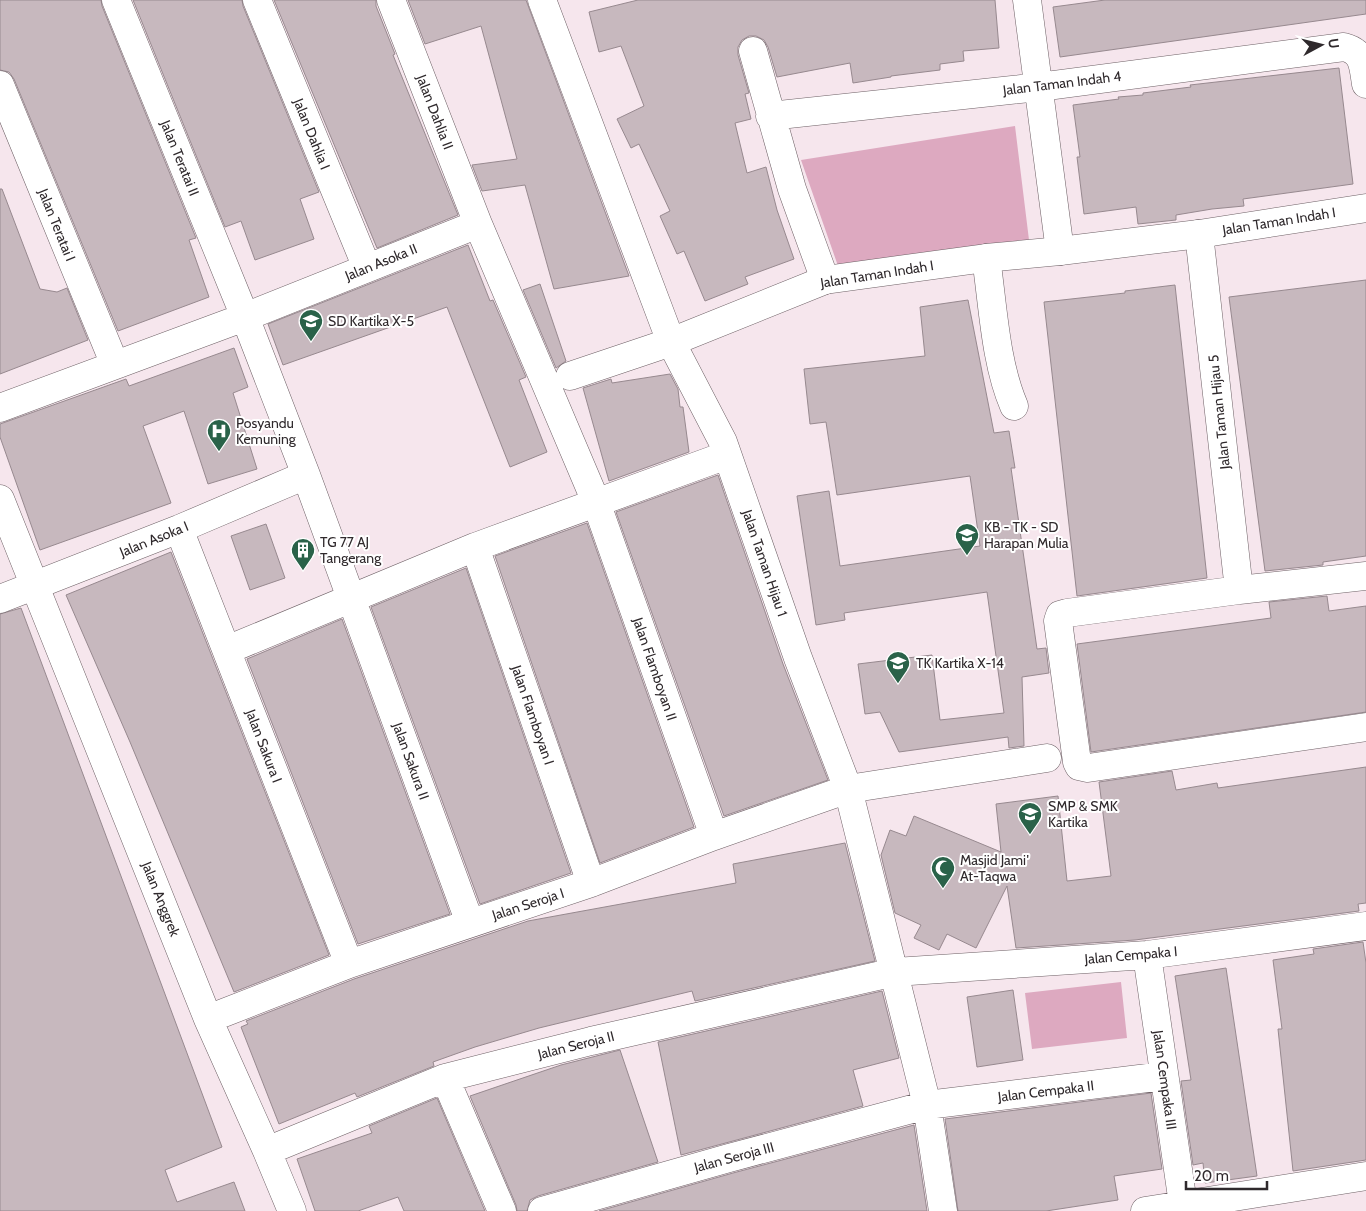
<svg xmlns="http://www.w3.org/2000/svg" width="1366" height="1211" font-family="Cabin,sans-serif">
  <style>
    .green { fill: #dda9c0 }
    .building { fill: #c7b8be; stroke: #97898f }
    .lines { fill: none; stroke-linecap: round; stroke-linejoin: round }
    .street-casing { stroke: #6e6166; stroke-width: 29 }
    .secondary-casing { stroke: #6e6166; stroke-width: 29 }
    .street { stroke: #fff; stroke-width: 28 }
    .secondary { stroke: #fff; stroke-width: 28 }
    .labels { text-anchor: middle; stroke-width: 4; stroke-linejoin: round; paint-order: stroke }
    .street-label { font-size: 14px; fill: #2f292c; stroke: #fff }
    .poi-label { font-size: 14px; fill: #2f292c; stroke: #fff; text-anchor: start }
  </style>
  <rect width="100%" height="100%" fill="#f6e6ed"/>
  <path class="green" d="M 1015,126 L 1029,240 L 838,266 L 801,160 Z
    M 1121,982 L 1127,1038 L 1032,1049 L 1025,993 Z"/>
  <path class="building" d="M 0,0 L 101,0 L 102,6 L 196,238 L 189,240 L 209,297 L 118,331 L 14,79 L 9,72 L 0,70 Z
    M 133,0 L 242,0 L 243,6 L 319,192 L 300,199 L 314,239 L 255,260 L 241,221 L 225,227 Z
    M 274,0 L 376,0 L 376,6 L 395,54 L 393,55 L 458,215 L 377,248 Z
    M 408,0 L 526,0 L 629,276 L 554,289 L 525,185 L 482,191 L 472,165 L 517,159 L 481,26 L 425,44 Z
    M 638,0 L 995,0 L 999,48 L 963,51 L 964,61 L 940,64 L 940,70 L 891,76 L 891,77 L 853,83 L 850,63 L 777,77 L 768,47 L 764,40 L 756,36 L 749,36 L 742,40 L 738,47 L 738,55 L 749,93 L 745,94 L 751,119 L 735,123 L 747,173 L 766,167 L 777,210 L 794,259 L 745,277 L 748,284 L 705,301 L 684,251 L 677,254 L 660,216 L 670,211 L 639,144 L 631,148 L 617,119 L 644,106 L 621,46 L 599,52 L 589,12 Z
    M 1105,0 L 1366,0 L 1366,14 L 1060,57 L 1053,7 Z
    M 1339,68 L 1353,184 L 1243,199 L 1244,206 L 1212,209 L 1176,215 L 1176,220 L 1138,224 L 1136,207 L 1084,214 L 1077,157 L 1080,157 L 1073,105 L 1119,99 L 1118,97 L 1143,95 L 1143,93 L 1191,87 L 1190,85 Z
    M 0,189 L 2,189 L 40,289 L 57,292 L 67,288 L 88,340 L 0,374 Z
    M 468,245 L 490,301 L 493,300 L 526,377 L 519,380 L 547,452 L 510,467 L 447,307 L 283,365 L 268,324 Z
    M 1366,280 L 1366,556 L 1323,562 L 1323,565 L 1265,571 L 1229,297 Z
    M 540,284 L 566,361 L 556,368 L 523,290 Z
    M 1175,285 L 1207,578 L 1077,596 L 1044,302 L 1125,293 L 1125,291 Z
    M 968,300 L 994,433 L 1009,431 L 1015,468 L 1011,468 L 1037,649 L 1046,648 L 1049,673 L 1022,677 L 1024,746 L 1009,748 L 1008,737 L 899,752 L 880,712 L 865,714 L 858,664 L 932,655 L 940,720 L 1004,713 L 987,592 L 844,613 L 845,620 L 816,625 L 797,496 L 829,491 L 840,566 L 980,546 L 970,476 L 837,495 L 826,422 L 810,424 L 804,369 L 925,356 L 920,307 Z
    M 234,348 L 248,387 L 233,393 L 257,469 L 208,484 L 184,411 L 143,426 L 171,503 L 40,550 L 0,437 L 0,424 L 126,379 L 129,386 Z
    M 670,374 L 678,389 L 680,407 L 683,407 L 689,452 L 609,481 L 583,388 L 611,379 L 612,383 Z
    M 718,475 L 783,664 L 828,780 L 724,816 L 616,512 Z
    M 587,523 L 694,827 L 600,863 L 495,556 Z
    M 266,524 L 285,578 L 250,590 L 231,536 Z
    M 171,552 L 329,955 L 234,992 L 130,742 L 66,595 Z
    M 466,568 L 571,873 L 480,904 L 371,607 Z
    M 1327,596 L 1329,611 L 1366,606 L 1366,712 L 1091,752 L 1077,644 L 1271,618 L 1269,602 Z
    M 21,608 L 222,1147 L 165,1170 L 177,1202 L 234,1182 L 245,1211 L 0,1211 L 0,614 Z
    M 342,619 L 450,914 L 358,944 L 247,659 Z
    M 1366,767 L 1366,903 L 1358,904 L 1359,911 L 1135,940 L 1016,948 L 1007,886 L 976,948 L 947,934 L 939,950 L 914,938 L 921,925 L 895,913 L 881,855 L 890,830 L 906,836 L 914,816 L 1001,852 L 996,804 L 1058,796 L 1067,881 L 1111,876 L 1099,782 L 1172,771 L 1176,790 L 1217,783 L 1218,788 Z
    M 845,843 L 875,961 L 695,1001 L 692,991 L 539,1028 L 475,1047 L 433,1062 L 434,1066 L 357,1097 L 355,1093 L 279,1124 L 241,1027 L 248,1024 L 246,1021 L 354,979 L 528,921 L 736,883 L 733,864 Z
    M 1363,942 L 1366,963 L 1366,1160 L 1293,1171 L 1278,1029 L 1282,1029 L 1273,960 L 1314,954 L 1313,949 Z
    M 1226,968 L 1257,1176 L 1205,1183 L 1203,1163 L 1193,1165 L 1181,1081 L 1191,1080 L 1175,976 Z
    M 1013,990 L 1023,1060 L 977,1067 L 967,997 Z
    M 882,991 L 899,1058 L 853,1070 L 863,1106 L 681,1155 L 658,1042 Z
    M 620,1050 L 658,1162 L 538,1196 L 530,1200 L 527,1211 L 517,1211 L 516,1205 L 470,1096 L 561,1065 Z
    M 1151,1093 L 1162,1169 L 1114,1176 L 1118,1200 L 1046,1211 L 958,1211 L 945,1119 Z
    M 437,1098 L 485,1211 L 404,1211 L 398,1197 L 358,1211 L 315,1211 L 297,1159 L 372,1133 L 369,1126 Z
    M 914,1125 L 927,1211 L 599,1211 L 733,1173 Z"/>
  <g class="lines">
    <g class="street-casing">
      <path id="street" d="M 116,0 L 245,317 L 306,475 L 470,923
        M 257,0 L 367,268
        M 391,0 L 478,224
        M 1027,0 L 1060,251
        M 753,51 L 792,189 L 825,280
        M 0,85 L 115,365
        M 770,116 L 1039,87 L 1344,47 C 1364,52 1363,66 1366,84
        M 1199,234 L 1239,590
        M 986,258 C 993,305 995,362 1014,406
        M 570,376 L 671,342 L 723,442 L 798,658 L 848,789 L 927,1105 L 943,1211
        M 0,408 L 245,317 L 478,224 L 596,502 L 714,836
        M 0,499 L 208,1019 L 267,1151 L 292,1211
        M 179,529 L 349,964
        M 475,547 L 591,883
        M 1366,576 L 1239,590 L 1067,613 L 1060,615 L 1058,621 L 1077,762 L 1079,766 L 1088,768 L 1366,727
        M 0,599 L 179,529 L 306,475
        M 227,650 L 475,547 L 727,455
        M 1147,955 L 1183,1204
        M 208,1019 L 349,964 L 591,883 L 714,836 L 848,789 L 1047,758
        M 445,1078 L 502,1211
        M 267,1151 L 445,1078 L 591,1041 L 895,972 L 1147,955 L 1366,926
        M 542,1211 L 729,1158 L 927,1105 L 1164,1076
        M 1145,1211 L 1366,1176"/>
    </g>
    <g class="secondary-casing">
      <path id="secondary" d="M 542,0 L 671,342 L 825,280 L 986,258 L 1060,251 L 1199,234 L 1366,208"/>
    </g>
    <use href="#street" class="street"/>
    <use href="#secondary" class="secondary"/>
  </g>
  <defs>
    <g id="school-pin" transform="scale(1.25)"><path d="M0 17L-7.5 6A9.5 9.5 0 1 1 7.5 6Z" fill="#2a6249" stroke="#fff"/><path d="M0-5L7-2L0 1L-7-2ZM-4 1L0 2.5L4 1V4Q0 6-4 4Z" fill="#fff"/></g>
    <g id="hospital-pin" transform="scale(1.25)"><path d="M0 17L-7.5 6A9.5 9.5 0 1 1 7.5 6Z" fill="#2a6249" stroke="#fff"/><path d="M-5-5h3v3.5h4V-5h3V5h-3V1.5h-4V5h-3Z" fill="#fff"/></g>
    <g id="building-pin" transform="scale(1.25)"><path d="M0 17L-7.5 6A9.5 9.5 0 1 1 7.5 6Z" fill="#2a6249" stroke="#fff"/><path d="M-4-6H4V6H1V3H-1V6H-4ZM-2.5-4.3h1.7v1.8h-1.7ZM.8-4.3h1.7v1.8H.8ZM-2.5-1h1.7V.8h-1.7ZM.8-1h1.7V.8H.8Z" fill="#fff"/></g>
    <g id="mosque-pin" transform="scale(1.25)"><path d="M0 17L-7.5 6A9.5 9.5 0 1 1 7.5 6Z" fill="#2a6249" stroke="#fff"/><path d="M3.5-4.9A6 6 0 1 0 3.5 4.9A5 5 0 1 1 3.5-4.9Z" fill="#fff"/></g>
  </defs>
  <g fill-rule="evenodd">
    <use href="#school-pin" x="311" y="321"/>
    <use href="#hospital-pin" x="219" y="431"/>
    <use href="#school-pin" x="967" y="535"/>
    <use href="#building-pin" x="303" y="550"/>
    <use href="#school-pin" x="898" y="663"/>
    <use href="#school-pin" x="1030" y="814"/>
    <use href="#mosque-pin" x="943" y="868"/>
  </g>
  <g class="labels">
    <g class="street-label">
      <text transform="translate(1062 83) rotate(-7)" y="5">Jalan Taman Indah 4</text>
      <text transform="translate(435 112) rotate(69)" y="5">Jalan Dahlia II</text>
      <text transform="translate(312 134) rotate(68)" y="5">Jalan Dahlia I</text>
      <text transform="translate(180 158) rotate(68)" y="5">Jalan Teratai II</text>
      <text transform="translate(1279 221) rotate(-9)" y="5">Jalan Taman Indah I</text>
      <text transform="translate(57 225) rotate(68)" y="5">Jalan Teratai I</text>
      <text transform="translate(381 262) rotate(-22)" y="5">Jalan Asoka II</text>
      <text transform="translate(877 274) rotate(-9)" y="5">Jalan Taman Indah I</text>
      <text transform="translate(1219 412) rotate(-96)" y="5">Jalan Taman Hijau 5</text>
      <text transform="translate(154 539) rotate(-22)" y="5">Jalan Asoka I</text>
      <text transform="translate(765 563) rotate(71)" y="5">Jalan Taman Hijau 1</text>
      <text transform="translate(655 669) rotate(71)" y="5">Jalan Flamboyan II</text>
      <text transform="translate(533 715) rotate(71)" y="5">Jalan Flamboyan I</text>
      <text transform="translate(264 746) rotate(69)" y="5">Jalan Sakura I</text>
      <text transform="translate(411 761) rotate(70)" y="5">Jalan Sakura II</text>
      <text transform="translate(161 899) rotate(68)" y="5">Jalan Anggrek</text>
      <text transform="translate(528 904) rotate(-18)" y="5">Jalan Seroja I</text>
      <text transform="translate(1131 955) rotate(-5)" y="5">Jalan Cempaka I</text>
      <text transform="translate(576 1045) rotate(-14)" y="5">Jalan Seroja II</text>
      <text transform="translate(1165 1080) rotate(82)" y="5">Jalan Cempaka III</text>
      <text transform="translate(1046 1091) rotate(-7)" y="5">Jalan Cempaka II</text>
      <text transform="translate(734 1157) rotate(-15)" y="5">Jalan Seroja III</text>
    </g>
    <g class="poi-label">
      <text x="328" y="326">SD Kartika X-5</text>
      <text x="236" y="428">Posyandu<tspan x="236" dy="16">Kemuning</tspan></text>
      <text x="984" y="532">KB - TK - SD<tspan x="984" dy="16">Harapan Mulia</tspan></text>
      <text x="320" y="547">TG 77 AJ<tspan x="320" dy="16">Tangerang</tspan></text>
      <text x="916" y="668">TK Kartika X-14</text>
      <text x="1048" y="811">SMP &amp; SMK<tspan x="1048" dy="16">Kartika</tspan></text>
      <text x="960" y="865">Masjid Jami'<tspan x="960" dy="16">At-Taqwa</tspan></text>
    </g>
  </g>
  <g transform="translate(1321 45) rotate(83)" stroke="#ffffff" stroke-width="4" paint-order="stroke">
  <path d="M0-4L9 19L0 12L-9 19Z" fill="#2f292c"/>
  <text y="-8" font-size="14" font-weight="bold" text-anchor="middle" fill="#2f292c">U</text>
  </g>
  <path d="M1186 1181v8h81v-8" fill="none" stroke="#2f292c" stroke-width="2.5"/>
  <text x="1194" y="1181" font-size="15" fill="#2f292c" stroke="#ffffff" stroke-width="4" paint-order="stroke">20 m</text>
</svg>
